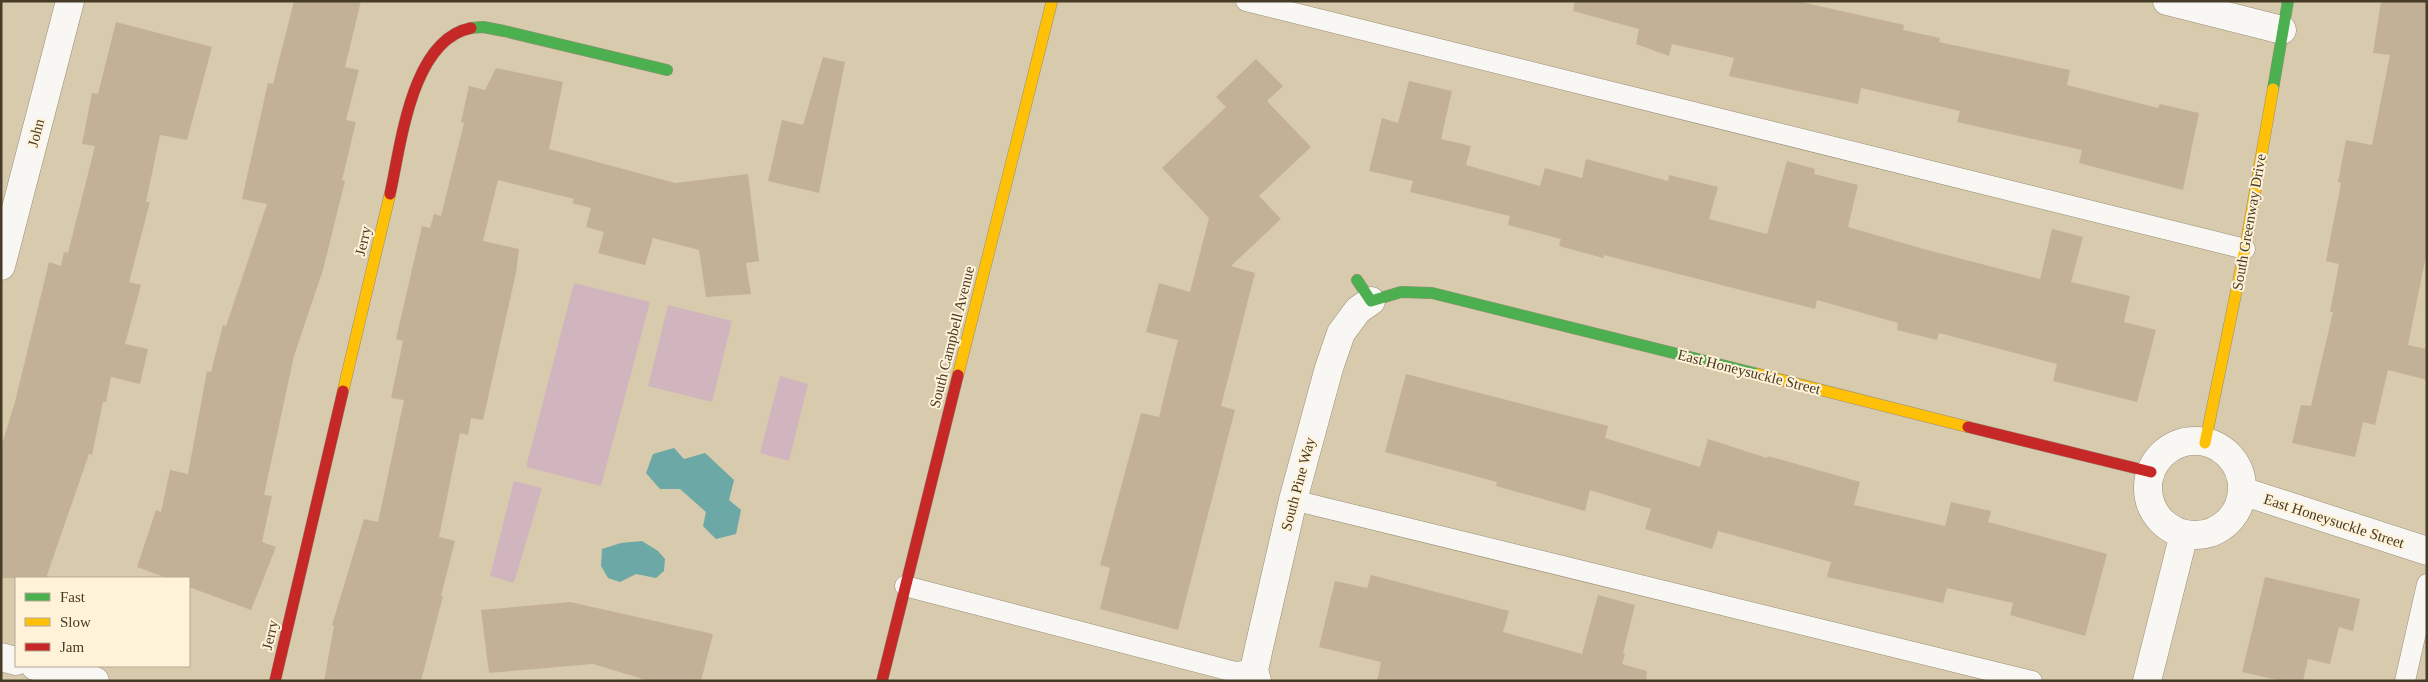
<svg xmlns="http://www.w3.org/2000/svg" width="2428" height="682" font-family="'Times New Roman',serif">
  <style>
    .green { fill: #d1b5be }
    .water { fill: #6ba8a6 }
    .building { fill: #c3b197 }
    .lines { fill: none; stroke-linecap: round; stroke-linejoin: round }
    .lane-casing { stroke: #988d76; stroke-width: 21 }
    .street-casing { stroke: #988d76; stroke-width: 29 }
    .fast-casing { stroke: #988d76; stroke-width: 12 }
    .slow-casing { stroke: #988d76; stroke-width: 12 }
    .jam-casing { stroke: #988d76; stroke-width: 12 }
    .lane { stroke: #f9f7f3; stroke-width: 20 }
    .street { stroke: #f9f7f3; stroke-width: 28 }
    .fast { stroke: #4caf50; stroke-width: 11 }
    .slow { stroke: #ffc107; stroke-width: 11 }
    .jam { stroke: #c62828; stroke-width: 11 }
    .labels { text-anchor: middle; stroke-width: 4; stroke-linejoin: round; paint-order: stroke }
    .street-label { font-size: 15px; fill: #453b26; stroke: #fff2d8 }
  </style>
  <rect width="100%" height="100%" fill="#d8caac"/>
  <path class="green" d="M 574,283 L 650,302 L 601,486 L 526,467 Z
    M 668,305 L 732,321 L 712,402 L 648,386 Z
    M 780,376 L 808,384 L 789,461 L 760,453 Z
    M 514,481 L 542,488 L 514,583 L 490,576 Z"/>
  <path class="water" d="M 674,448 L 684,459 L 705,453 L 734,480 L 729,500 L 741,510 L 736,534 L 716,539 L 703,526 L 706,512 L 680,489 L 660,489 L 646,473 L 653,454 Z
    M 642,541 L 658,551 L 665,559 L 664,571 L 656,578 L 636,574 L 620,582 L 608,578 L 601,566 L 602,549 L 621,543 Z"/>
  <path class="building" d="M 294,1 L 361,1 L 345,67 L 359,70 L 346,120 L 356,122 L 342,180 L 345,181 L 323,270 L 294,356 L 264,495 L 272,496 L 262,542 L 276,547 L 251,610 L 189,587 L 189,578 L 167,578 L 137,567 L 156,510 L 161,512 L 170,470 L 188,474 L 207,371 L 211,372 L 223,325 L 226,326 L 267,204 L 242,199 L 268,83 L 273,84 Z
    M 1575,1 L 1797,1 L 1904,25 L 1903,30 L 1940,38 L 1939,42 L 2070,70 L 2067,85 L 2158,108 L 2160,104 L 2199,113 L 2183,190 L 2079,163 L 2082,150 L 1957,122 L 1960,111 L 1861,88 L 1858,104 L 1729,76 L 1734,58 L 1672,44 L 1669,56 L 1636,44 L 1639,29 L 1573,11 Z
    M 2381,1 L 2427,1 L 2427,251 L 2408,345 L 2427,349 L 2427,380 L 2388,370 L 2375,425 L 2363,422 L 2355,457 L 2292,443 L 2301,405 L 2311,406 L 2333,312 L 2330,312 L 2339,264 L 2326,261 L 2341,183 L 2338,182 L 2346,140 L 2372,145 L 2390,55 L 2373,53 Z
    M 116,22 L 212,47 L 187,140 L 160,135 L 146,202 L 150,202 L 129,282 L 141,285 L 125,344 L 148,349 L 140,384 L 111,377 L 106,402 L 103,402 L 92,455 L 89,454 L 46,578 L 1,578 L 1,447 L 15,402 L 49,262 L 61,266 L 64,252 L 68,253 L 95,146 L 82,144 L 92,93 L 98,94 Z
    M 823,57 L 845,62 L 819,193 L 768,181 L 782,120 L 803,125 Z
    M 1256,59 L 1283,86 L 1267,101 L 1311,147 L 1259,196 L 1281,219 L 1231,266 L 1255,273 L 1221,406 L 1235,410 L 1178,630 L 1100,609 L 1110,568 L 1100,565 L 1141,413 L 1159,417 L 1178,340 L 1146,332 L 1159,283 L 1190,292 L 1209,218 L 1162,168 L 1226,107 L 1216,97 Z
    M 496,68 L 563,82 L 549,149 L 675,183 L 748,174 L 759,261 L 746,263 L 751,294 L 706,297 L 699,250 L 653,238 L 645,265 L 598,253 L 604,232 L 586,227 L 591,208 L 572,203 L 574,199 L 498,180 L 483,241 L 519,249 L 516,273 L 483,420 L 471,418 L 468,435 L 460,433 L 439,537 L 455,541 L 441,596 L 443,596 L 421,681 L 324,681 L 334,626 L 332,625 L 364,519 L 378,522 L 404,400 L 391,398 L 403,341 L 396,339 L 422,226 L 430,228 L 434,214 L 441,216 L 464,123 L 461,122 L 469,86 L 485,90 Z
    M 1409,81 L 1452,91 L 1441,139 L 1471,146 L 1466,165 L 1540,186 L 1545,168 L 1582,178 L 1586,159 L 1668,181 L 1669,175 L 1718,187 L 1709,219 L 1767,234 L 1787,161 L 1815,169 L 1814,174 L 1858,185 L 1848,227 L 1927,250 L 2040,279 L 2052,229 L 2083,237 L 2071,282 L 2130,296 L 2124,322 L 2156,330 L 2137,402 L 2053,381 L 2057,364 L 1939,333 L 1937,340 L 1897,330 L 1898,323 L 1817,300 L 1815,309 L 1604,255 L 1603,258 L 1559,246 L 1561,239 L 1508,225 L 1510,216 L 1410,192 L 1413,181 L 1369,171 L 1382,118 L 1398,123 Z
    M 1406,374 L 1608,426 L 1605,438 L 1700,467 L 1708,439 L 1767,458 L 1768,456 L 1860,482 L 1854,505 L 1945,526 L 1951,502 L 1991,511 L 1988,522 L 2107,554 L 2085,636 L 2010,615 L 2013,603 L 1947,588 L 1943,603 L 1827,577 L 1831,562 L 1718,531 L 1712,549 L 1645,529 L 1651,509 L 1590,490 L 1585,511 L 1496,486 L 1497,482 L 1385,452 Z
    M 1371,575 L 1509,611 L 1503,632 L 1582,654 L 1598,595 L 1635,605 L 1623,653 L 1625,654 L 1622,664 L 1647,671 L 1646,681 L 1377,681 L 1381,662 L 1319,647 L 1335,581 L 1367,588 Z
    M 2265,577 L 2360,599 L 2353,631 L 2339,627 L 2330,664 L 2308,659 L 2303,681 L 2282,681 L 2242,672 Z
    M 570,602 L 713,634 L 701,681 L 649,681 L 593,664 L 489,673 L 481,610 Z"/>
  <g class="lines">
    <g class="lane-casing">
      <path id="lane" d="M 1246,1 L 2245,249
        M 1293,500 L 2032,681
        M 905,586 L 1235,672 L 1254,670
        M 2405,681 L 2427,584"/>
    </g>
    <g class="street-casing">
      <path id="street" d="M 2167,1 L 2282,30
        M 1,266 L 70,1
        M2148 488a47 47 0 1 1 94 0a47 47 0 1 1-94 0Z
        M 2242,491 L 2427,551
        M 1,657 L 16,661
        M 35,666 L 95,681
        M 1257,681 L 1254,670 L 1260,643 L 1293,500 L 1329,368 L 1341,333 L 1358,310 L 1371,301
        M 2147,681 L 2184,534"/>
    </g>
    <g class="fast-casing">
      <path id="fast" d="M 471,28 L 483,27 L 504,31 L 667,70
        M 2273,89 L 2288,1
        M 1357,280 L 1371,301 L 1401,292 L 1432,293 L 1758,374"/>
    </g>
    <g class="slow-casing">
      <path id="slow" d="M 1758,374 L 1968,427
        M 958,375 L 1052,1
        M 343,391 L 390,194
        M 2205,443 L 2245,249 L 2273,89"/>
    </g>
    <g class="jam-casing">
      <path id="jam" d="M 390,194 C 401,145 411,40 471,28
        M 1968,427 L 2151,472
        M 275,681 L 343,391
        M 882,681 L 958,375"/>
    </g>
    <use href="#lane" class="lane"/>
    <use href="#street" class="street"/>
    <use href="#fast" class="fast"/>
    <use href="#slow" class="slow"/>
    <use href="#jam" class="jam"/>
  </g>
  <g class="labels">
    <g class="street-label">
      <text transform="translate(36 133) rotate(-75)" y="5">John</text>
      <text transform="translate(2249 222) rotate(-80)" y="5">South Greenway Drive</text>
      <text transform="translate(363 241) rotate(-77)" y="5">Jerry</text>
      <text transform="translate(952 337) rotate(-76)" y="5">South Campbell Avenue</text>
      <text transform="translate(1749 372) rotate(14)" y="5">East Honeysuckle Street</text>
      <text transform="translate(1298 484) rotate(-75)" y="5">South Pine Way</text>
      <text transform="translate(2334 521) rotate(18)" y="5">East Honeysuckle Street</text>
      <text transform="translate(270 635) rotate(-77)" y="5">Jerry</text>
    </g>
  </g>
  <rect width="2428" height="682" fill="none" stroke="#453b26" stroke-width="5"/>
  <rect x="15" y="577" width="175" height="90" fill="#fff2d8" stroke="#b5a991"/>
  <rect x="25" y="593" width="25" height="8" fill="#4caf50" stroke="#b5a991"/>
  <text x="60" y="602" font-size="15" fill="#453b26">Fast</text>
  <rect x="25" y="618" width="25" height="8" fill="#ffc107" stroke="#b5a991"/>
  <text x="60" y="627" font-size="15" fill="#453b26">Slow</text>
  <rect x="25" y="643" width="25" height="8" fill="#c62828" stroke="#b5a991"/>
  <text x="60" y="652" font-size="15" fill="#453b26">Jam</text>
</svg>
